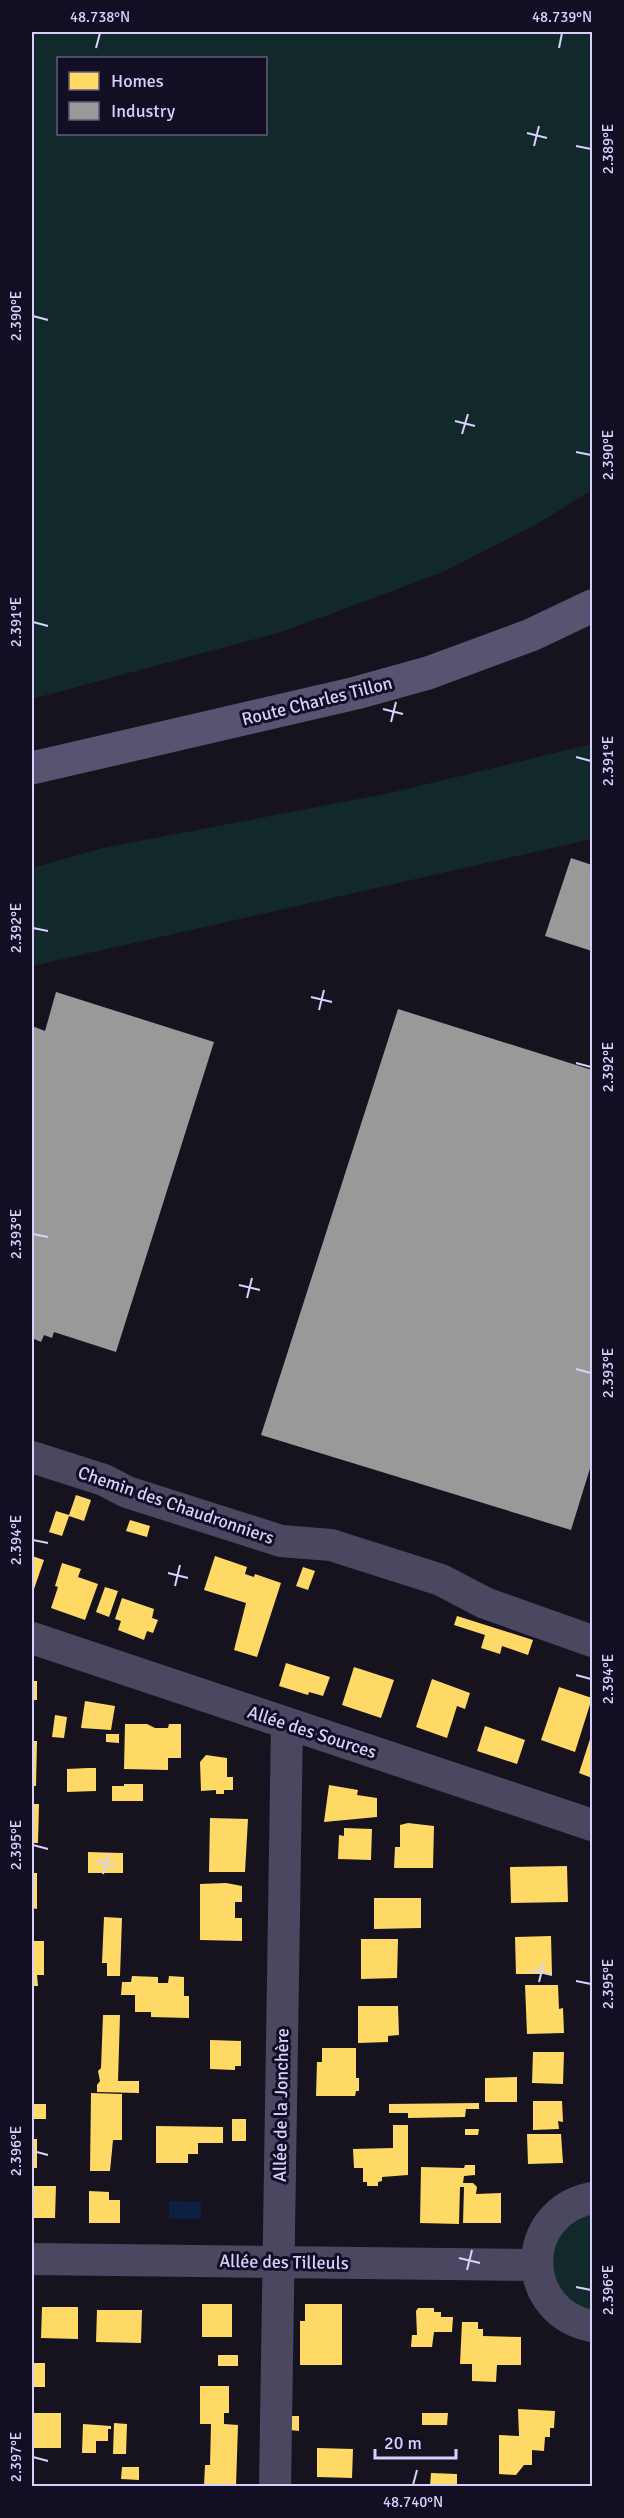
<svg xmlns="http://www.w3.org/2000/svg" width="624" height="2518" font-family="Signika,sans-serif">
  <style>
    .green { fill: #12292b; fill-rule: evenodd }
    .water { fill: #0d1f42 }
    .homes { fill: #ffd966 }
    .industry { fill: #999 }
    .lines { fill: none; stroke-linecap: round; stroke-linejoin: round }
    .minor { stroke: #4a4860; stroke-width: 32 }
    .secondary { stroke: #575472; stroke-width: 33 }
    .ticks { fill: none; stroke: #d8d1fe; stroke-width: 2 }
    .labels { text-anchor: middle; stroke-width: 6; stroke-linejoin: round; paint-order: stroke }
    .street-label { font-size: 18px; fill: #d8d1fe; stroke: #130e24 }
    .neatline { fill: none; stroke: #d8d1fe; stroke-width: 2 }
    .ticks-label { font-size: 15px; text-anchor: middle; fill: #d8d1fe }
  </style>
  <rect width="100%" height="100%" fill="#16131f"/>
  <path class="green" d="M 32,32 L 592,32 L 592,490 L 537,524 L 445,571 L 344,609 L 281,632 L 32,699 ZM 58,58 L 266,58 L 266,134 L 58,134 Z
    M 592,744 L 592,839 L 32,966 L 32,868 L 103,848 L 390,793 Z
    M 592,2209 L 592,2317 L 552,2288 L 550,2243 L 558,2228 Z"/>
  <path class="water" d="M 169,2201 L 202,2202 L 201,2219 L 169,2219 Z"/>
  <path class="homes" d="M 76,1495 L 91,1500 L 84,1521 L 69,1516 L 62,1536 L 49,1532 L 56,1511 L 69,1515 Z
    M 130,1520 L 150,1526 L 147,1537 L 126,1531 Z
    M 32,1556 L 44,1560 L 34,1589 L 32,1588 Z
    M 215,1556 L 247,1567 L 245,1574 L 254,1577 L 255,1574 L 281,1583 L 257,1657 L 234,1650 L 246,1603 L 204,1590 Z
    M 62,1563 L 81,1569 L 78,1577 L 98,1584 L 85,1620 L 51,1608 L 58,1587 L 55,1586 Z
    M 303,1567 L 315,1571 L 308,1590 L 296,1586 Z
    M 105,1587 L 118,1591 L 109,1617 L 96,1612 Z
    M 122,1598 L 154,1609 L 152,1618 L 158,1620 L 153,1633 L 147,1631 L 144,1640 L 118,1630 L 121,1621 L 115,1619 Z
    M 457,1616 L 533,1640 L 528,1655 L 502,1646 L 500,1654 L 481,1648 L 485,1635 L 454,1625 Z
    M 286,1663 L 330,1677 L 323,1696 L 309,1692 L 308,1695 L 279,1686 Z
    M 354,1667 L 394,1680 L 381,1718 L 342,1705 Z
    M 432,1679 L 470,1693 L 465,1709 L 457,1706 L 447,1738 L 416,1727 Z
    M 32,1681 L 37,1681 L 37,1700 L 32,1700 Z
    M 559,1687 L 592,1698 L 575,1752 L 541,1740 Z
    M 85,1701 L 115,1706 L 111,1730 L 81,1728 Z
    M 55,1715 L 67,1717 L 64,1738 L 52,1737 Z
    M 125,1724 L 147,1724 L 155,1728 L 168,1728 L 169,1724 L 181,1724 L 181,1758 L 168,1758 L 168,1770 L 124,1769 Z
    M 485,1726 L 525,1740 L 517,1764 L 477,1751 Z
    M 592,1733 L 592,1778 L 579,1773 Z
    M 106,1734 L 119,1734 L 119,1743 L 106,1742 Z
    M 32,1741 L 37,1741 L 36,1786 L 32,1786 Z
    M 206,1755 L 227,1758 L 227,1777 L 233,1777 L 233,1790 L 224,1790 L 224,1794 L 216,1794 L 216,1790 L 201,1791 L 200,1762 Z
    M 88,1768 L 96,1768 L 96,1791 L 67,1792 L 67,1769 Z
    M 124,1784 L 143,1784 L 143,1801 L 112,1801 L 112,1786 L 124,1786 Z
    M 329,1785 L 358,1790 L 357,1795 L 377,1798 L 377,1817 L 324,1822 Z
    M 32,1804 L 39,1804 L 38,1843 L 32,1843 Z
    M 210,1818 L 248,1819 L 245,1872 L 209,1872 Z
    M 408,1823 L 434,1826 L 433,1868 L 394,1868 L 395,1847 L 400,1847 L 400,1825 Z
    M 344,1828 L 372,1829 L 371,1860 L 338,1859 L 339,1835 L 344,1836 Z
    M 88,1852 L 123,1853 L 123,1873 L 88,1873 Z
    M 567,1866 L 568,1902 L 511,1903 L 510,1867 Z
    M 32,1873 L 37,1873 L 37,1909 L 32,1908 Z
    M 226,1883 L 242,1886 L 242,1902 L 235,1902 L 235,1918 L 242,1918 L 242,1941 L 200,1940 L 200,1884 Z
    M 374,1898 L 421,1898 L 421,1928 L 374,1929 Z
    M 104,1917 L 122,1918 L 120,1976 L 107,1976 L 107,1963 L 102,1963 Z
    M 551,1936 L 552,1974 L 516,1974 L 515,1937 Z
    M 361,1939 L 398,1939 L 397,1978 L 361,1979 Z
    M 32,1941 L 44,1941 L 44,1975 L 37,1975 L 38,1986 L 32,1986 Z
    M 132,1976 L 158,1977 L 158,1983 L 168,1983 L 169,1976 L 184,1977 L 184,1996 L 189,1996 L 189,2018 L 151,2017 L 151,2012 L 135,2012 L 135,1995 L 121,1995 L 122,1982 L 131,1982 Z
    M 525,1985 L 558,1985 L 559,2009 L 563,2008 L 564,2033 L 527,2034 Z
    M 358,2006 L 398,2006 L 399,2035 L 388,2036 L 388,2042 L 358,2043 Z
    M 103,2015 L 120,2015 L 118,2081 L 139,2081 L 139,2093 L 97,2092 L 97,2085 L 100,2081 L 98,2071 L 101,2068 Z
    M 210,2040 L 241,2041 L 241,2066 L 235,2066 L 235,2070 L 210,2069 Z
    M 322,2048 L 356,2048 L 356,2078 L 359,2078 L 359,2091 L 356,2091 L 355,2096 L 316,2096 L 317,2062 L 322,2062 Z
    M 533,2052 L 564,2052 L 563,2084 L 532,2083 Z
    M 517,2077 L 517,2102 L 485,2102 L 485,2078 Z
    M 91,2093 L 122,2094 L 122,2140 L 113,2140 L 110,2171 L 90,2171 Z
    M 533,2101 L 562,2101 L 563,2122 L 558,2121 L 559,2129 L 533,2130 Z
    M 479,2103 L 479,2109 L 466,2109 L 465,2117 L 408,2118 L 408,2113 L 389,2113 L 389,2104 Z
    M 32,2104 L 46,2104 L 46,2119 L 32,2119 Z
    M 232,2119 L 246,2119 L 246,2141 L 232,2141 Z
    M 393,2125 L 408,2125 L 408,2175 L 382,2177 L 382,2181 L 378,2182 L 378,2186 L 367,2186 L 367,2182 L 363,2182 L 363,2168 L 354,2168 L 353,2149 L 393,2148 Z
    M 156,2126 L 223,2127 L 223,2143 L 198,2143 L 198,2154 L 188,2154 L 188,2163 L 156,2163 Z
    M 465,2129 L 479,2129 L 478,2135 L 465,2135 Z
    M 527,2134 L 561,2134 L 563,2163 L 528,2164 Z
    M 32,2139 L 37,2139 L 37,2168 L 32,2168 Z
    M 465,2165 L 475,2165 L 475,2175 L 464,2176 L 463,2183 L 473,2183 L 477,2187 L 476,2194 L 501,2193 L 501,2223 L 463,2223 L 464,2187 L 460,2187 L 459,2224 L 420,2223 L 421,2167 L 464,2168 Z
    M 32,2186 L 56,2186 L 55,2218 L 32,2218 Z
    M 89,2191 L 109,2192 L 109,2200 L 120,2200 L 120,2223 L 89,2223 Z
    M 202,2304 L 232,2304 L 232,2337 L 202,2337 Z
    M 305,2304 L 342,2304 L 342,2365 L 300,2365 L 300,2321 L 305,2321 Z
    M 42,2307 L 78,2307 L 78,2339 L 41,2338 Z
    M 418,2308 L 434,2308 L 434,2312 L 441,2312 L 441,2317 L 453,2317 L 452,2332 L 434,2332 L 432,2347 L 411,2347 L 412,2335 L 417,2335 L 416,2311 Z
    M 97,2310 L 142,2310 L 141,2343 L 96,2342 Z
    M 462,2322 L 478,2322 L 478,2329 L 483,2329 L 483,2336 L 521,2337 L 521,2365 L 497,2365 L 496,2382 L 472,2381 L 472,2364 L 460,2364 Z
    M 218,2355 L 238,2355 L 238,2366 L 218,2366 Z
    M 33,2363 L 45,2363 L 45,2387 L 32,2387 Z
    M 200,2386 L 229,2386 L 229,2413 L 224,2413 L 224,2424 L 238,2425 L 236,2486 L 204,2486 L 205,2465 L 210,2465 L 211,2424 L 200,2424 Z
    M 518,2409 L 555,2411 L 554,2428 L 550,2428 L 550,2437 L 545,2437 L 544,2451 L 532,2450 L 532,2465 L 524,2465 L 516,2475 L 499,2474 L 499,2435 L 519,2436 Z
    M 33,2413 L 61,2413 L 61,2448 L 32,2448 Z
    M 422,2413 L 448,2413 L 447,2425 L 422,2425 Z
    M 290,2416 L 299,2416 L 299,2431 L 290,2430 Z
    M 114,2423 L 127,2424 L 126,2454 L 113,2454 Z
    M 83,2424 L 111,2426 L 111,2429 L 108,2429 L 108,2441 L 96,2441 L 96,2453 L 82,2453 Z
    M 317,2448 L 353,2449 L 352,2478 L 317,2477 Z
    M 122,2467 L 139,2467 L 139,2480 L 121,2479 Z
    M 431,2473 L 457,2474 L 457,2486 L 430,2486 Z"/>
  <path class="industry" d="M 571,858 L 592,865 L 592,951 L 545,936 Z
    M 56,992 L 214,1042 L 116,1352 L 54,1332 L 52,1338 L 44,1335 L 41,1342 L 32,1338 L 32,1026 L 45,1031 Z
    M 398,1009 L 592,1070 L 592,1462 L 571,1530 L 261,1435 Z"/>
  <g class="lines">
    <path class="minor" d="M 32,1457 L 104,1480 L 127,1492 L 281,1541 L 331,1545 L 441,1580 L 485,1603 L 592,1641
      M 32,1638 L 592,1825
      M 592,2198 C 519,2212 519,2312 592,2326
      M 32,2259 L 537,2265
      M 275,2486 L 287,1724"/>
    <path class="secondary" d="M 32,768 L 356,693 L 428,673 L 531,635 L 592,606"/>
  </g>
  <path class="ticks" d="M 96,48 L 100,33M 559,48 L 562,33M 527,133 L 547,138M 534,146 L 539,126M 576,146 L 591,149M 33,316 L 48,320M 455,421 L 475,426M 462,434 L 468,414M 576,452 L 591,455M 33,622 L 48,626M 383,709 L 403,714M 391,722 L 396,702M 576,757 L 591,761M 33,928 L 48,931M 311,997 L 332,1002M 319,1010 L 324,990M 576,1063 L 591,1067M 33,1234 L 48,1237M 239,1285 L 260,1290M 247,1298 L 252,1278M 576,1369 L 591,1373M 33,1540 L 48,1543M 168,1573 L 188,1578M 175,1586 L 180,1565M 576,1675 L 591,1679M 33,1845 L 48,1849M 96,1861 L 116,1866M 103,1874 L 109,1853M 531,1970 L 552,1975M 576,1981 L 591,1984M 539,1982 L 544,1962M 33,2151 L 48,2155M 459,2258 L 480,2263M 467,2270 L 472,2250M 576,2287 L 591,2290M 33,2457 L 48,2461M 413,2485 L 417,2470"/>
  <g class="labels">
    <g class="street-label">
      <text transform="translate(317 701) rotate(-14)" y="6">Route Charles Tillon</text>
      <text transform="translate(176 1505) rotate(19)" y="6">Chemin des Chaudronniers</text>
      <text transform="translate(312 1732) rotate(18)" y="6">Allée des Sources</text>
      <text transform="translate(281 2105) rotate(-89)" y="6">Allée de la Jonchère</text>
      <text transform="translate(284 2262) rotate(1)" y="6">Allée des Tilleuls</text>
    </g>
  </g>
  <rect width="624" height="2518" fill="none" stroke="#130e24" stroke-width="66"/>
  <rect x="57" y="57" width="210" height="78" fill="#130e24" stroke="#625c7b" stroke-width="1.5"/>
  <rect x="69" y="72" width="30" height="18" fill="#ffd966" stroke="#625c7b" stroke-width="1.5"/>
  <text x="111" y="87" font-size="18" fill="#d8d1fe">Homes</text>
  <rect x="69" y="102" width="30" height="18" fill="#999999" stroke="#625c7b" stroke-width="1.5"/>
  <text x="111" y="117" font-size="18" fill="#d8d1fe">Industry</text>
  <path d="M375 2449v9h81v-9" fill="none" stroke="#d8d1fe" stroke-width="3"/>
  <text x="384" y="2449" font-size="18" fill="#d8d1fe" stroke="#130e24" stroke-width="4.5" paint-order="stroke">20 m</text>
  <rect x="33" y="33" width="558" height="2452" class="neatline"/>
  <g class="ticks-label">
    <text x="100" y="22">48.738°N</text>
    <text x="562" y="22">48.739°N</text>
    <text transform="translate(608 149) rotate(-90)" y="5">2.389°E</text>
    <text transform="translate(16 316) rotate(-90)" y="5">2.390°E</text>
    <text transform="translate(608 455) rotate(-90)" y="5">2.390°E</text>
    <text transform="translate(16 622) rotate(-90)" y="5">2.391°E</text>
    <text transform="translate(608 761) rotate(-90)" y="5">2.391°E</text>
    <text transform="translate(16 928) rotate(-90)" y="5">2.392°E</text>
    <text transform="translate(608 1067) rotate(-90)" y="5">2.392°E</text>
    <text transform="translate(16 1234) rotate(-90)" y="5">2.393°E</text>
    <text transform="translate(608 1373) rotate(-90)" y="5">2.393°E</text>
    <text transform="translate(16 1540) rotate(-90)" y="5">2.394°E</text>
    <text transform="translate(608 1679) rotate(-90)" y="5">2.394°E</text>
    <text transform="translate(16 1845) rotate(-90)" y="5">2.395°E</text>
    <text transform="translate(608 1984) rotate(-90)" y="5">2.395°E</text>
    <text transform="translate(16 2151) rotate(-90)" y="5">2.396°E</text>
    <text transform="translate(608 2290) rotate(-90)" y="5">2.396°E</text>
    <text transform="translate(16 2457) rotate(-90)" y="5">2.397°E</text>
    <text x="413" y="2507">48.740°N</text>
  </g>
</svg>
